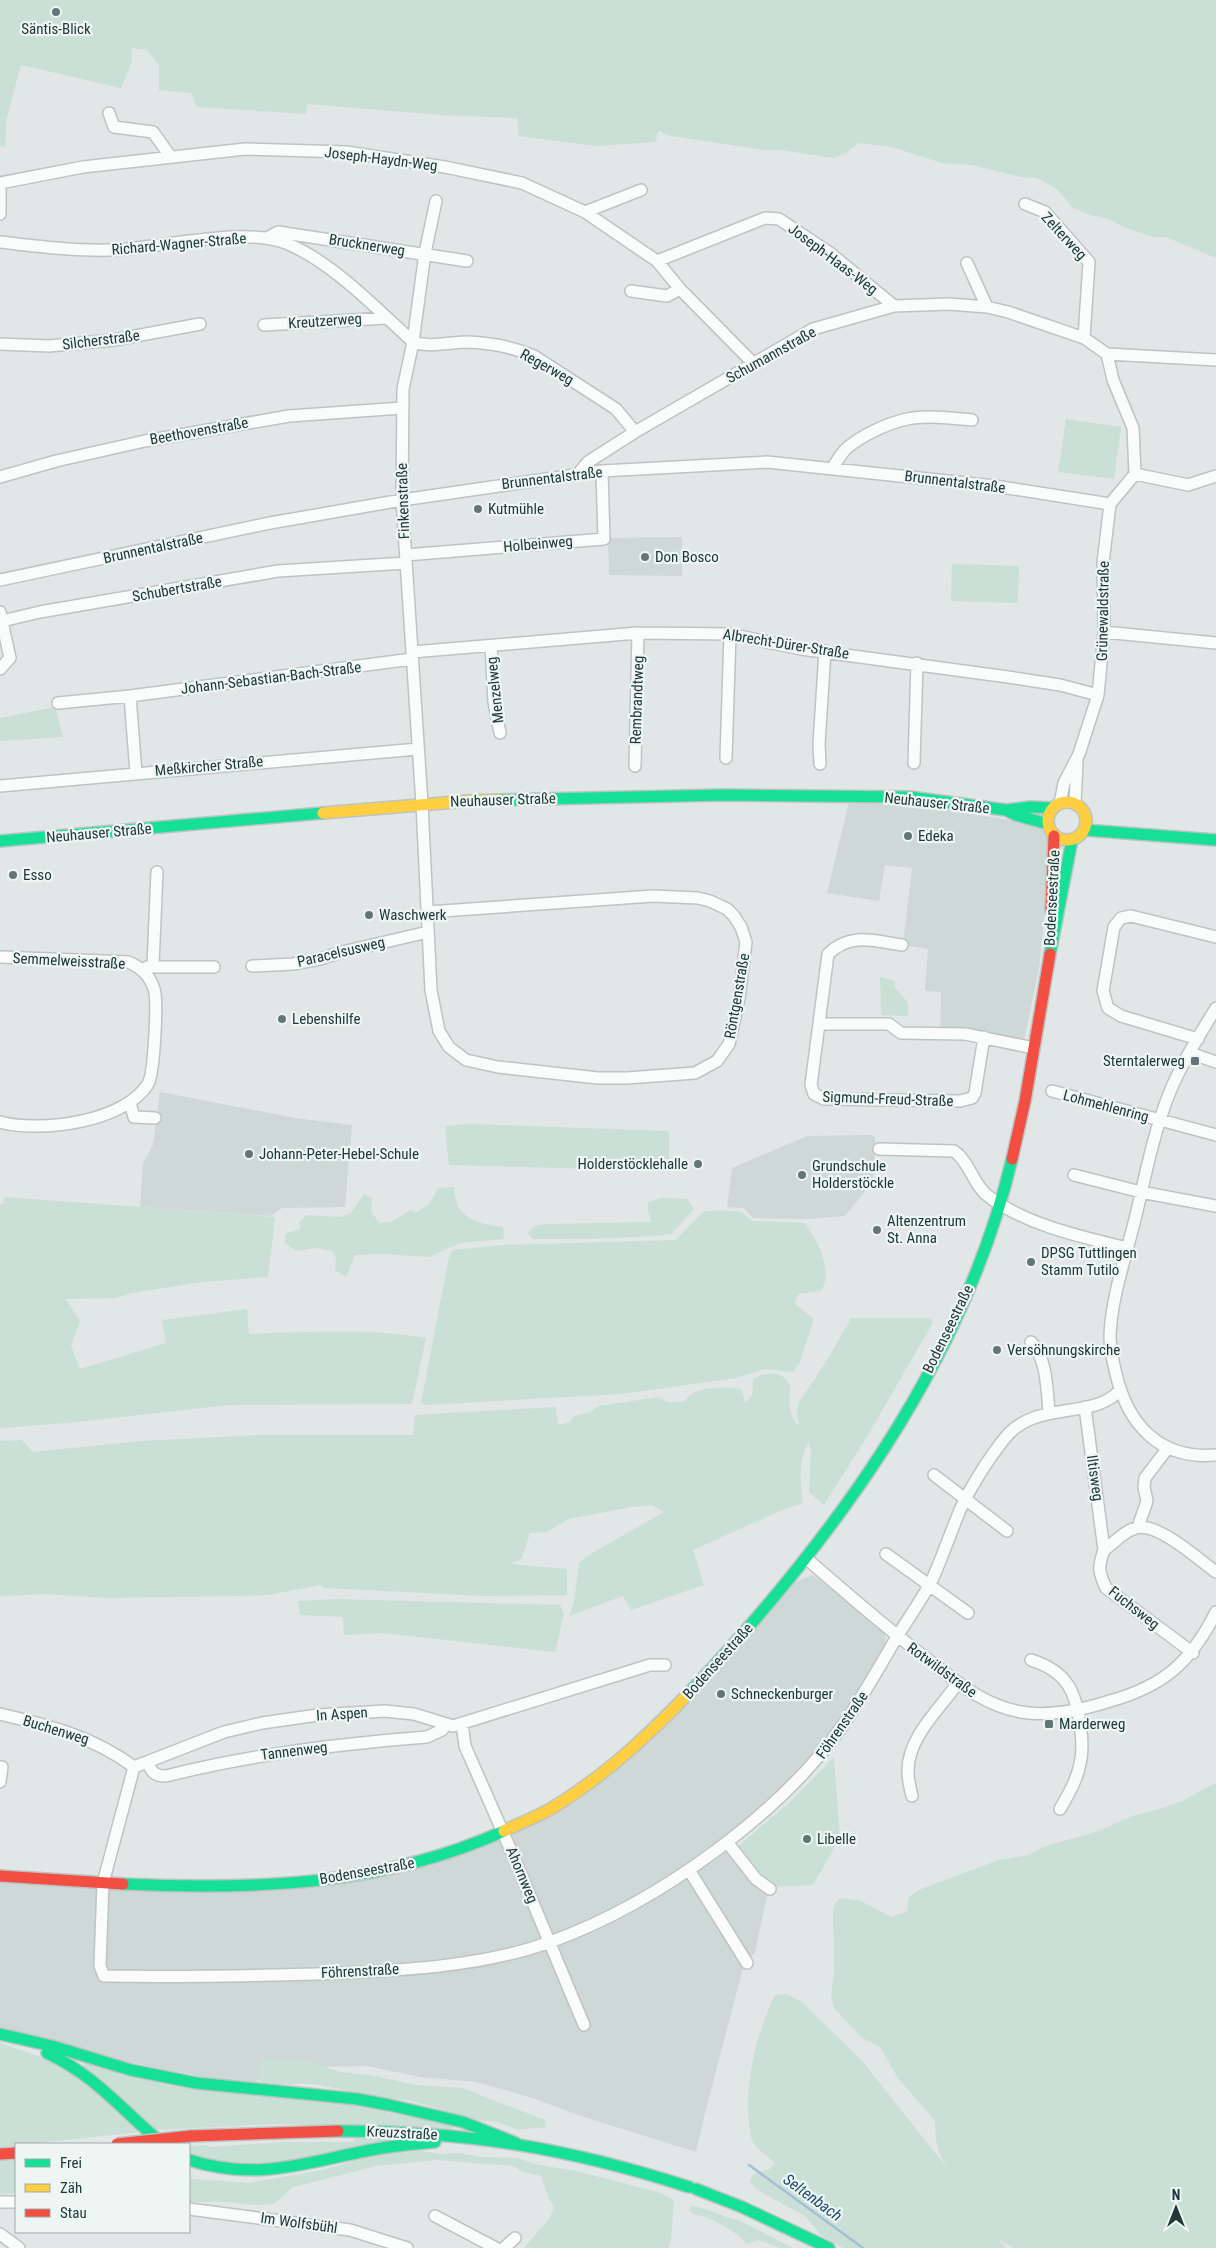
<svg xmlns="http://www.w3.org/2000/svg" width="1216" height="2248" font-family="'Roboto Condensed',sans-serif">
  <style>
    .built { fill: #ced8d6 }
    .green { fill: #cadfd6 }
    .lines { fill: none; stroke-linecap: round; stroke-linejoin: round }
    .stream { stroke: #a1c0d4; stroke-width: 2.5 }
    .street-casing { stroke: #bec3c3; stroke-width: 14 }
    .fast-casing { stroke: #bcc4c3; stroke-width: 14 }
    .slow-casing { stroke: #bcc4c3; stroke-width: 14 }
    .jam-casing { stroke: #bcc4c3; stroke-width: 14 }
    .street { stroke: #fafbfb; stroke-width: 11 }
    .fast { stroke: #16e098; stroke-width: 11 }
    .slow { stroke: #ffcf43; stroke-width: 11 }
    .jam { stroke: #f24e42; stroke-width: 11 }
    .jam-bridge-casing { stroke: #bbc3c3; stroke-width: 14; stroke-linecap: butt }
    .jam-bridge { stroke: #f24e42; stroke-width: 11 }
    .poi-dot { fill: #647575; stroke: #eef6f4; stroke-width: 2 }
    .labels { text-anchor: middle; stroke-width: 4.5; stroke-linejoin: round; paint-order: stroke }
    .poi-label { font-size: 15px; fill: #203838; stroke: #eef6f4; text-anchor: start }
    .street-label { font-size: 15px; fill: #203838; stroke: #eef6f4 }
    .water-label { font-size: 16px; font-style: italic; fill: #1d4d71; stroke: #eef6f4 }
  </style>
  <rect width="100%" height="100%" fill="#e1e6e6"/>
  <path class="built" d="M 682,537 L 682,576 L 609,575 L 608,538 Z
    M 849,802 L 906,804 L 1036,824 L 1051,840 L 1049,872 L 1039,968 L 1024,1041 L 940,1033 L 941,992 L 925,991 L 928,949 L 903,945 L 912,868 L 885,865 L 879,901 L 827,893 Z
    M 160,1092 L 295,1118 L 352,1125 L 345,1207 L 282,1208 L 271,1216 L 140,1207 L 143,1164 L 153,1145 Z
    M 871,1135 L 875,1137 L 875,1150 L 873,1181 L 845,1216 L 808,1219 L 753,1218 L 743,1208 L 727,1207 L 732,1168 L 807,1136 Z
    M 813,1575 L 885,1631 L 885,1654 L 822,1745 L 780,1800 L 731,1848 L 768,1892 L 755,1952 L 743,1968 L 706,2109 L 696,2152 L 581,2116 L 530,2097 L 476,2082 L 420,2077 L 367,2066 L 320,2067 L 286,2071 L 254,2082 L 210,2078 L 166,2070 L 0,2034 L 0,1881 L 239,1890 L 411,1869 L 570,1800 L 788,1585 Z"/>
  <path class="green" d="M 0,0 L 1216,0 L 1216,258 L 1166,237 L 1153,237 L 1124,227 L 1109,219 L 1087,214 L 1072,207 L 1057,189 L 1037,178 L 1021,177 L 972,165 L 942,163 L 892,147 L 859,143 L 846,153 L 834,158 L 781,150 L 764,150 L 671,136 L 659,131 L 655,142 L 596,146 L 519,136 L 517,118 L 442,115 L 307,104 L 306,114 L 197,107 L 191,93 L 159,90 L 159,65 L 147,50 L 132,48 L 131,64 L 121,88 L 21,65 L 7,117 L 5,147 L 0,146 Z
    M 1066,419 L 1121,427 L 1114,479 L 1058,472 Z
    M 952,564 L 1019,566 L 1018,603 L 951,601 Z
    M 55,707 L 63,737 L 0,741 L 0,718 Z
    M 880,977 L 894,981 L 895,987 L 908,1003 L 908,1016 L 881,1015 Z
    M 471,1124 L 669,1131 L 669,1171 L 449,1165 L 445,1126 Z
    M 454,1187 C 455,1219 476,1223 503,1227 L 504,1239 L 460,1243 L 429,1257 L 381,1254 L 355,1255 L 346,1277 L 335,1270 L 336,1257 L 332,1251 L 316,1248 L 296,1251 L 285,1243 L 285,1234 L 301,1229 L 299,1222 L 307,1215 L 341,1217 L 351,1213 L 364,1194 L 372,1198 L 371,1211 L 379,1223 L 391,1222 L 410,1210 L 416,1213 L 429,1204 L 438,1188 Z
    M 4,1197 L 275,1217 L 268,1277 L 202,1282 L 131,1293 L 116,1298 L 65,1299 L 80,1321 L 71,1346 L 80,1369 L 166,1343 L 162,1320 L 247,1309 L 249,1334 C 308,1332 368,1328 426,1338 L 412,1404 L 228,1405 L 68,1423 L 0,1428 L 0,1204 L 3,1204 Z
    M 660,1198 L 687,1199 L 694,1209 L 671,1234 C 625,1239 579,1239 533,1239 L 528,1233 L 534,1226 L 547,1224 L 652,1222 L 648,1212 L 648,1203 Z
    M 719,1210 L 741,1212 L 752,1221 L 805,1223 C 817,1240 834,1271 821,1291 L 799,1294 L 794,1303 L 814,1319 L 800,1362 L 793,1372 L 765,1369 L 736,1378 L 621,1394 L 425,1405 L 421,1403 L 449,1257 L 453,1250 L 504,1245 L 676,1240 L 703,1212 Z
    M 851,1318 L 931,1318 L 932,1324 L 868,1435 L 824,1505 L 809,1492 L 811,1452 L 809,1442 C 798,1460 800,1482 803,1503 L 780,1511 L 693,1550 L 704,1585 L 631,1610 L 623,1596 L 569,1616 L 574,1601 L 579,1563 L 587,1556 L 664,1512 L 652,1505 L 631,1507 L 569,1519 L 546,1532 L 530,1533 L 522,1558 L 510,1564 L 567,1569 L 567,1595 L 485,1596 L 324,1588 L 321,1585 L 268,1595 L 238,1596 L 106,1598 L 46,1594 L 0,1596 L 0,1441 L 22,1440 L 32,1452 L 141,1441 L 260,1435 L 413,1435 L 415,1415 L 556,1407 L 558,1425 L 570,1422 L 574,1416 L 588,1413 L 599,1406 L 658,1397 L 667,1402 L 684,1402 C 686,1400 690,1395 693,1393 C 702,1388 732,1385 742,1390 L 745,1404 L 752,1395 L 753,1379 C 768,1371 783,1370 791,1387 C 788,1401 788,1416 799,1426 L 797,1410 L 798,1404 L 829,1357 Z
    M 337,1599 L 560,1605 L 564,1614 L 555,1652 L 384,1633 L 344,1635 L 343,1617 L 300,1615 L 298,1601 Z
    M 834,1757 L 840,1838 L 813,1885 L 772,1887 L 738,1846 L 789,1803 Z
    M 1216,1783 L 1216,2248 L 1014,2248 L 997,2239 L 1006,2248 L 843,2248 L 822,2236 L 805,2216 L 757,2190 L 750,2182 L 753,2174 L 770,2169 L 775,2163 C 769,2157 760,2152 755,2145 C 750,2139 750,2130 749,2123 C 745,2080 756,2034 775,1995 L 786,1994 L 801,2001 L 863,2062 L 947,2168 L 940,2155 L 936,2140 L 935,2121 L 898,2078 L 880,2047 L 861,2037 L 834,2008 L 831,1996 L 834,1975 L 833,1907 L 840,1898 L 861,1901 L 891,1917 L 907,1911 L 909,1897 L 921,1889 L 999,1860 L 1028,1855 L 1046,1846 L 1096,1832 L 1132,1816 L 1159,1809 L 1182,1801 Z
    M 0,2043 L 49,2060 L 80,2076 L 140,2132 L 0,2147 Z
    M 262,2060 L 303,2060 L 340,2072 L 370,2075 L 416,2085 L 462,2088 L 545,2120 L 546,2127 L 518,2130 L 498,2122 L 478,2120 L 408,2100 L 379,2097 L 315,2084 L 262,2084 L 256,2072 Z
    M 84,2061 L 323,2100 L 453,2125 L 452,2129 L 278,2124 L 155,2130 L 84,2066 Z
    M 355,2138 L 414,2140 C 347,2152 252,2180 189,2152 L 189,2146 L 205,2145 L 209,2147 L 286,2142 L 353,2142 Z
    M 421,2151 L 440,2154 L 458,2153 L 481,2157 L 517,2158 L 539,2165 L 576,2171 L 661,2193 L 674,2200 L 671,2241 L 668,2248 L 524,2248 L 550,2218 L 554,2207 L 549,2199 L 541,2176 L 521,2171 L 514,2166 L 436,2160 L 376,2166 L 293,2187 L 274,2204 L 257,2205 L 229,2202 L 189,2202 L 189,2176 L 192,2179 L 250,2183 L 322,2170 L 377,2155 Z
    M 16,2160 L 16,2193 L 0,2194 L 0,2161 Z
    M 691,2206 C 708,2208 721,2217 738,2220 L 793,2248 L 779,2248 L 759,2240 L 747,2244 C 739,2233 707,2215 693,2214 L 689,2210 Z"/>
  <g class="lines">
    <path class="stream" d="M 749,2165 L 863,2248"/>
    <g class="street-casing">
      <path id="street" d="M 109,113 L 114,127 L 153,132 L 170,156
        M 1025,204 L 1045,212 L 1089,262 L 1084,338
        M 585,212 L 641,190
        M 0,214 L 0,183 L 83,167 L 245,149 L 346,152 L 445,167 L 522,183 L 585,212 L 657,261 L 680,289 L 754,364
        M 267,238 L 278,232 L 467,261
        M 0,242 C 36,246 74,251 110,250 C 160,249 243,225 288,244 C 332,262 378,310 413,342 C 431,348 450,342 468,342 C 491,343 513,347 534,356 L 616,409 L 635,432
        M 657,261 L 765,218 L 779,219 L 830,253 L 894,306
        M 967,263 L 987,307
        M 631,291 L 667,296 L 680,289
        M 264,325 L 387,318
        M 0,344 L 49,346 L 114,340 L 200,324
        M 1107,354 L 1216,360
        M 832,469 C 837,461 841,453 848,447 C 863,435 888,423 907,419 C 927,415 952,418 972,420
        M 578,474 L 588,462 L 635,432 L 813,329 L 894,306 L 949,304 L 987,307 L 1008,312 L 1084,338 L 1107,354 L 1113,380 L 1133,428 L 1135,474
        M 1135,474 L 1188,485 L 1216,476
        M 0,477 L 56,461 L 145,441 L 289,416 L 402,408
        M 406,555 L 604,539 L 602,471
        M 0,580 L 270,523 L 402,500 L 602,471 L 767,462 L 995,486 L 1110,504
        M 0,612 L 10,658 L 0,669
        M 2,621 L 40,612 L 278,571 L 406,563
        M 1104,632 L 1216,643
        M 491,646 L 494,702 L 500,733
        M 412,652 L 638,633 L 730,634 L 801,649 L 1008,677 L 1060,685 L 1098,695
        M 130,696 L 136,773
        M 58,703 L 130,696 L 412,659
        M 726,758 L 730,634
        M 914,763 L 917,663
        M 820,764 L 819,744 L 825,651
        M 635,766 L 638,633
        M 0,786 L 418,749
        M 1060,803 L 1064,783 L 1079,754 L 1098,695 L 1104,632 L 1103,563 L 1110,504 L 1135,474
        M 1075,803 L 1077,763
        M 428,912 L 653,896 L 698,898 L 710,901 L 727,909 L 734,916 L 741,927 L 746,942 L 739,999 L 729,1044 L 717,1061 L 695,1073 L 627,1078 L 598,1078 L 498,1067 L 466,1060 L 449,1047 L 439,1031 L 431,990 L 422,804 L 402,500 L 403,389 L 413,342 L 425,253 L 436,201
        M 902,945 C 874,941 851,932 828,954 L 811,1085 L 814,1094 L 824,1099 L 960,1101 L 972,1098 L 975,1093 L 984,1037
        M 0,957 L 128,962 C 141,967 150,976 154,989 C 158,1000 154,1074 148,1084 C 124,1122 41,1133 0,1122
        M 153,965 L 157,872
        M 252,966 L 293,964 L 320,959 L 342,952 L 428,932
        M 147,967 L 214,967
        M 1216,1008 C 1199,1036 1181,1064 1169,1094 C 1154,1132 1146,1172 1137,1211 C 1128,1250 1111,1297 1110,1336 C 1110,1349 1113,1362 1116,1374 C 1128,1425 1160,1460 1216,1455
        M 819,1024 L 889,1024 L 901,1033 L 965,1034 L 1034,1048
        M 1198,1039 L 1121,1016 L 1108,1008 L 1103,991 L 1114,927 L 1121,918 L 1131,916 L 1216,937
        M 1190,1053 L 1216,1062
        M 1052,1091 L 1216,1135
        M 130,1103 L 134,1117 L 155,1118
        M 879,1149 L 954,1151 C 970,1162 973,1185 988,1196 C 1026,1225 1082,1237 1127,1248
        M 1074,1175 L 1141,1192 L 1216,1206
        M 1031,1342 C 1047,1358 1047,1390 1049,1412
        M 1085,1407 L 1104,1550 C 1098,1567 1098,1571 1106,1588 L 1193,1653
        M 934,1475 L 1007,1531
        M 1138,1527 L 1147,1501 L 1144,1487 L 1145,1478 L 1167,1449
        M 1104,1550 C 1114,1543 1124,1531 1136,1528 C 1158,1522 1199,1560 1216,1572
        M 886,1554 L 968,1613
        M 807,1559 C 846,1593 885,1627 926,1658 C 956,1681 982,1705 1021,1712 C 1050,1717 1082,1710 1110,1701 C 1164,1686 1191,1662 1216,1612
        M 1031,1660 C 1066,1671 1076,1691 1080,1725 C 1082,1737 1083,1752 1080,1764 C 1077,1780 1068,1795 1060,1809
        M 665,1665 L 650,1665 L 453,1726 L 414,1714 L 385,1711 L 318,1715 L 262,1723 L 224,1732 L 134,1767 L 103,1883 L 100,1966 L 104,1976 C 175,1977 245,1976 316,1974 C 392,1971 479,1968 550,1942 C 611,1920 667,1887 718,1849 C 766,1813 811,1772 845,1722 C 863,1696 879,1668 895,1640 C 907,1620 921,1601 932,1580 C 941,1560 948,1540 956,1520 C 965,1495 988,1459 1005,1438 C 1036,1399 1093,1421 1120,1390
        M 0,1714 C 48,1725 94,1737 134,1767
        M 462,1724 L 465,1746 L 516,1862 L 584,2025
        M 147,1762 C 152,1772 154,1776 166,1776 C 253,1754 338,1744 427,1737 L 442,1730 L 446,1725
        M 0,1767 L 2,1767 L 0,1782
        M 912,1796 C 910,1788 908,1780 908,1772 C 907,1738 939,1710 957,1684
        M 727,1842 L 756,1879 L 770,1889
        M 689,1870 L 747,1963
        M 0,2202 L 16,2202
        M 189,2209 L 350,2230 L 407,2248
        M 435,2216 L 496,2248
        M 0,2234 L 19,2248
        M 504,2248 L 515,2238"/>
    </g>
    <g class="fast-casing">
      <path id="fast" d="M 500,800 L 723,795 L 910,797 L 1006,810 L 1016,815 L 1048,824
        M 1007,810 L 1030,807 L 1053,808
        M 1085,830 L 1216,840
        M 0,841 L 323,813
        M 1050,954 L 1072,840
        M 687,1695 C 830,1543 963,1366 1012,1159
        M 123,1884 C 255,1890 382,1886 504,1831
        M 0,2034 L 52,2046 L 131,2070 L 196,2083 L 357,2099 L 389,2105 L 463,2122 L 516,2143
        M 47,2053 C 98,2077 121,2110 163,2144
        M 338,2131 C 464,2131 569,2148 689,2187
        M 189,2160 C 262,2183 310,2160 382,2148 C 399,2145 417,2144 435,2142
        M 696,2189 L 742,2207 L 829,2248"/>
    </g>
    <g class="slow-casing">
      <path id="slow" d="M1048 821a19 19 0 1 1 38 0a19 19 0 1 1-38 0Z
        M 323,813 L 468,801 L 500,800
        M 504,1831 C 520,1823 537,1817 552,1808 C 602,1778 647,1737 687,1695"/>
    </g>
    <g class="jam-casing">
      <path id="jam" d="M 1051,910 L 1054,836
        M 1012,1159 L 1025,1101 L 1050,954
        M 0,1876 L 123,1884
        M 191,2136 L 338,2131
        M 0,2154 L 16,2153"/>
    </g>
    <use href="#street" class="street"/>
    <use href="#fast" class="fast"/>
    <use href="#slow" class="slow"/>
    <use href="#jam" class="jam"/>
    <g class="jam-bridge-casing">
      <path id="jam-bridge" d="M 117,2144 L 191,2136"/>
    </g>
    <use href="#jam-bridge" class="jam-bridge"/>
  </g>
  <g class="poi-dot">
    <circle cx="56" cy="12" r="5"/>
    <circle cx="478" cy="509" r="5"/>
    <circle cx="645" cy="557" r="5"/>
    <circle cx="908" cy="836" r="5"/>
    <circle cx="13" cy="875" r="5"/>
    <circle cx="369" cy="915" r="5"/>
    <circle cx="282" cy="1019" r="5"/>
    <rect x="1190" y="1056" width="10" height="10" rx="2.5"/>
    <circle cx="249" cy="1154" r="5"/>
    <circle cx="698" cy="1164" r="5"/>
    <circle cx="802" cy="1175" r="5"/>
    <circle cx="877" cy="1230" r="5"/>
    <circle cx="1031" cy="1262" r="5"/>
    <circle cx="997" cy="1350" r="5"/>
    <circle cx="721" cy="1694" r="5"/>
    <rect x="1044" y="1719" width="10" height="10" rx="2.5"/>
    <circle cx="807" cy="1839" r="5"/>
  </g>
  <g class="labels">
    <g class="poi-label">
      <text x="56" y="34" text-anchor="middle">Säntis-Blick</text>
      <text x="488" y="514">Kutmühle</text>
      <text x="655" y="562">Don Bosco</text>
      <text x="918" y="841">Edeka</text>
      <text x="23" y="880">Esso</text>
      <text x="379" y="920">Waschwerk</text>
      <text x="292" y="1024">Lebenshilfe</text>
      <text x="1185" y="1066" text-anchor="end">Sterntalerweg</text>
      <text x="259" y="1159">Johann-Peter-Hebel-Schule</text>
      <text x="688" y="1169" text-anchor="end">Holderstöcklehalle</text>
      <text x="812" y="1171">Grundschule<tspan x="812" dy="17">Holderstöckle</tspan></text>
      <text x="887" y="1226">Altenzentrum<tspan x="887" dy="17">St. Anna</tspan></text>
      <text x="1041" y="1258">DPSG Tuttlingen<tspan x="1041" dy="17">Stamm Tutilo</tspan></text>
      <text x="1007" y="1355">Versöhnungskirche</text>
      <text x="731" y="1699">Schneckenburger</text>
      <text x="1059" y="1729">Marderweg</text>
      <text x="817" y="1844">Libelle</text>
    </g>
    <g class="street-label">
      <text transform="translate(381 159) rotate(7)" y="5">Joseph-Haydn-Weg</text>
      <text transform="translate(1064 236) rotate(47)" y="5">Zelterweg</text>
      <text transform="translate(179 244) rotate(-5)" y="5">Richard-Wagner-Straße</text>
      <text transform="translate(367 245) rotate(9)" y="5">Brucknerweg</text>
      <text transform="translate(833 259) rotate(37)" y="5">Joseph-Haas-Weg</text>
      <text transform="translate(325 321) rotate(-4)" y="5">Kreutzerweg</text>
      <text transform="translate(101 340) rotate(-7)" y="5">Silcherstraße</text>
      <text transform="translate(771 355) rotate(-29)" y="5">Schumannstraße</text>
      <text transform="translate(547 367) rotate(29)" y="5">Regerweg</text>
      <text transform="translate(199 431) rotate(-10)" y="5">Beethovenstraße</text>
      <text transform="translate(552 478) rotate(-7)" y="5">Brunnentalstraße</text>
      <text transform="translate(955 482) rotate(7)" y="5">Brunnentalstraße</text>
      <text transform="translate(403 501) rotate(-92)" y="5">Finkenstraße</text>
      <text transform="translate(538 544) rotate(-5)" y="5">Holbeinweg</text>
      <text transform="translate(153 548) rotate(-12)" y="5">Brunnentalstraße</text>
      <text transform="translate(177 589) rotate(-10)" y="5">Schubertstraße</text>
      <text transform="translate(1103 611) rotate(-89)" y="5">Grünewaldstraße</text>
      <text transform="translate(786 644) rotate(9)" y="5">Albrecht-Dürer-Straße</text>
      <text transform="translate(271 678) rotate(-7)" y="5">Johann-Sebastian-Bach-Straße</text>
      <text transform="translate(495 690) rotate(-96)" y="5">Menzelweg</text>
      <text transform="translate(637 700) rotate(-88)" y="5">Rembrandtweg</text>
      <text transform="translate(209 766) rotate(-5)" y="5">Meßkircher Straße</text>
      <text transform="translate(503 800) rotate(-2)" y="5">Neuhauser Straße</text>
      <text transform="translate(937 803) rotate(6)" y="5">Neuhauser Straße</text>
      <text transform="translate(99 833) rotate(-5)" y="5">Neuhauser Straße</text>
      <text transform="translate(1052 898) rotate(-87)" y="5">Bodenseestraße</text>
      <text transform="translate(341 952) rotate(-13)" y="5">Paracelsusweg</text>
      <text transform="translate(69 961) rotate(3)" y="5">Semmelweisstraße</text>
      <text transform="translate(737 996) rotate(-80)" y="5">Röntgenstraße</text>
      <text transform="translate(888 1099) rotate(2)" y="5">Sigmund-Freud-Straße</text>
      <text transform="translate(1106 1106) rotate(15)" y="5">Lohmehlenring</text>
      <text transform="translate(948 1329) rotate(-64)" y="5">Bodenseestraße</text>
      <text transform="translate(1095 1478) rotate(82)" y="5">Iltisweg</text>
      <text transform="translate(1134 1608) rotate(38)" y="5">Fuchsweg</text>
      <text transform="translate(718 1661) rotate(-48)" y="5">Bodenseestraße</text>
      <text transform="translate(942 1670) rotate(36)" y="5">Rotwildstraße</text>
      <text transform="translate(342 1714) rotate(-4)" y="5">In Aspen</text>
      <text transform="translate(842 1725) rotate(-55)" y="5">Föhrenstraße</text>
      <text transform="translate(56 1730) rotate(17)" y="5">Buchenweg</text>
      <text transform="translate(294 1751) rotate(-7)" y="5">Tannenweg</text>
      <text transform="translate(367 1871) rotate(-10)" y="5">Bodenseestraße</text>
      <text transform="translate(522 1875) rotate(67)" y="5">Ahornweg</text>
      <text transform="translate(360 1971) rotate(-3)" y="5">Föhrenstraße</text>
      <text transform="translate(402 2133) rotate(3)" y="5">Kreuzstraße</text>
      <text transform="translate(299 2223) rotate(8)" y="5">Im Wolfsbühl</text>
    </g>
    <g class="water-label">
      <text transform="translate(813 2197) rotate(36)" y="6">Seltenbach</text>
    </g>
  </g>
  <rect x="15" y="2143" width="175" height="90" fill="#eef6f4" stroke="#9caaa9"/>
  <rect x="25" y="2159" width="25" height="8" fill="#16e098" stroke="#9caaa9"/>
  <text x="60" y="2168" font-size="15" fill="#203838">Frei</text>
  <rect x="25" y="2184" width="25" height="8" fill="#ffcf43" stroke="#9caaa9"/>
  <text x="60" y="2193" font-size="15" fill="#203838">Zäh</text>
  <rect x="25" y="2209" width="25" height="8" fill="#f24e42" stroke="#9caaa9"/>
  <text x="60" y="2218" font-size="15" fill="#203838">Stau</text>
  <g transform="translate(1176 2208)" stroke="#eef6f4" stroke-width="4" paint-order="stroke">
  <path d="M0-4L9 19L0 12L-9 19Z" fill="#203838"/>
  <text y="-8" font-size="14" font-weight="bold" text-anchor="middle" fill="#203838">N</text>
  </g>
</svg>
